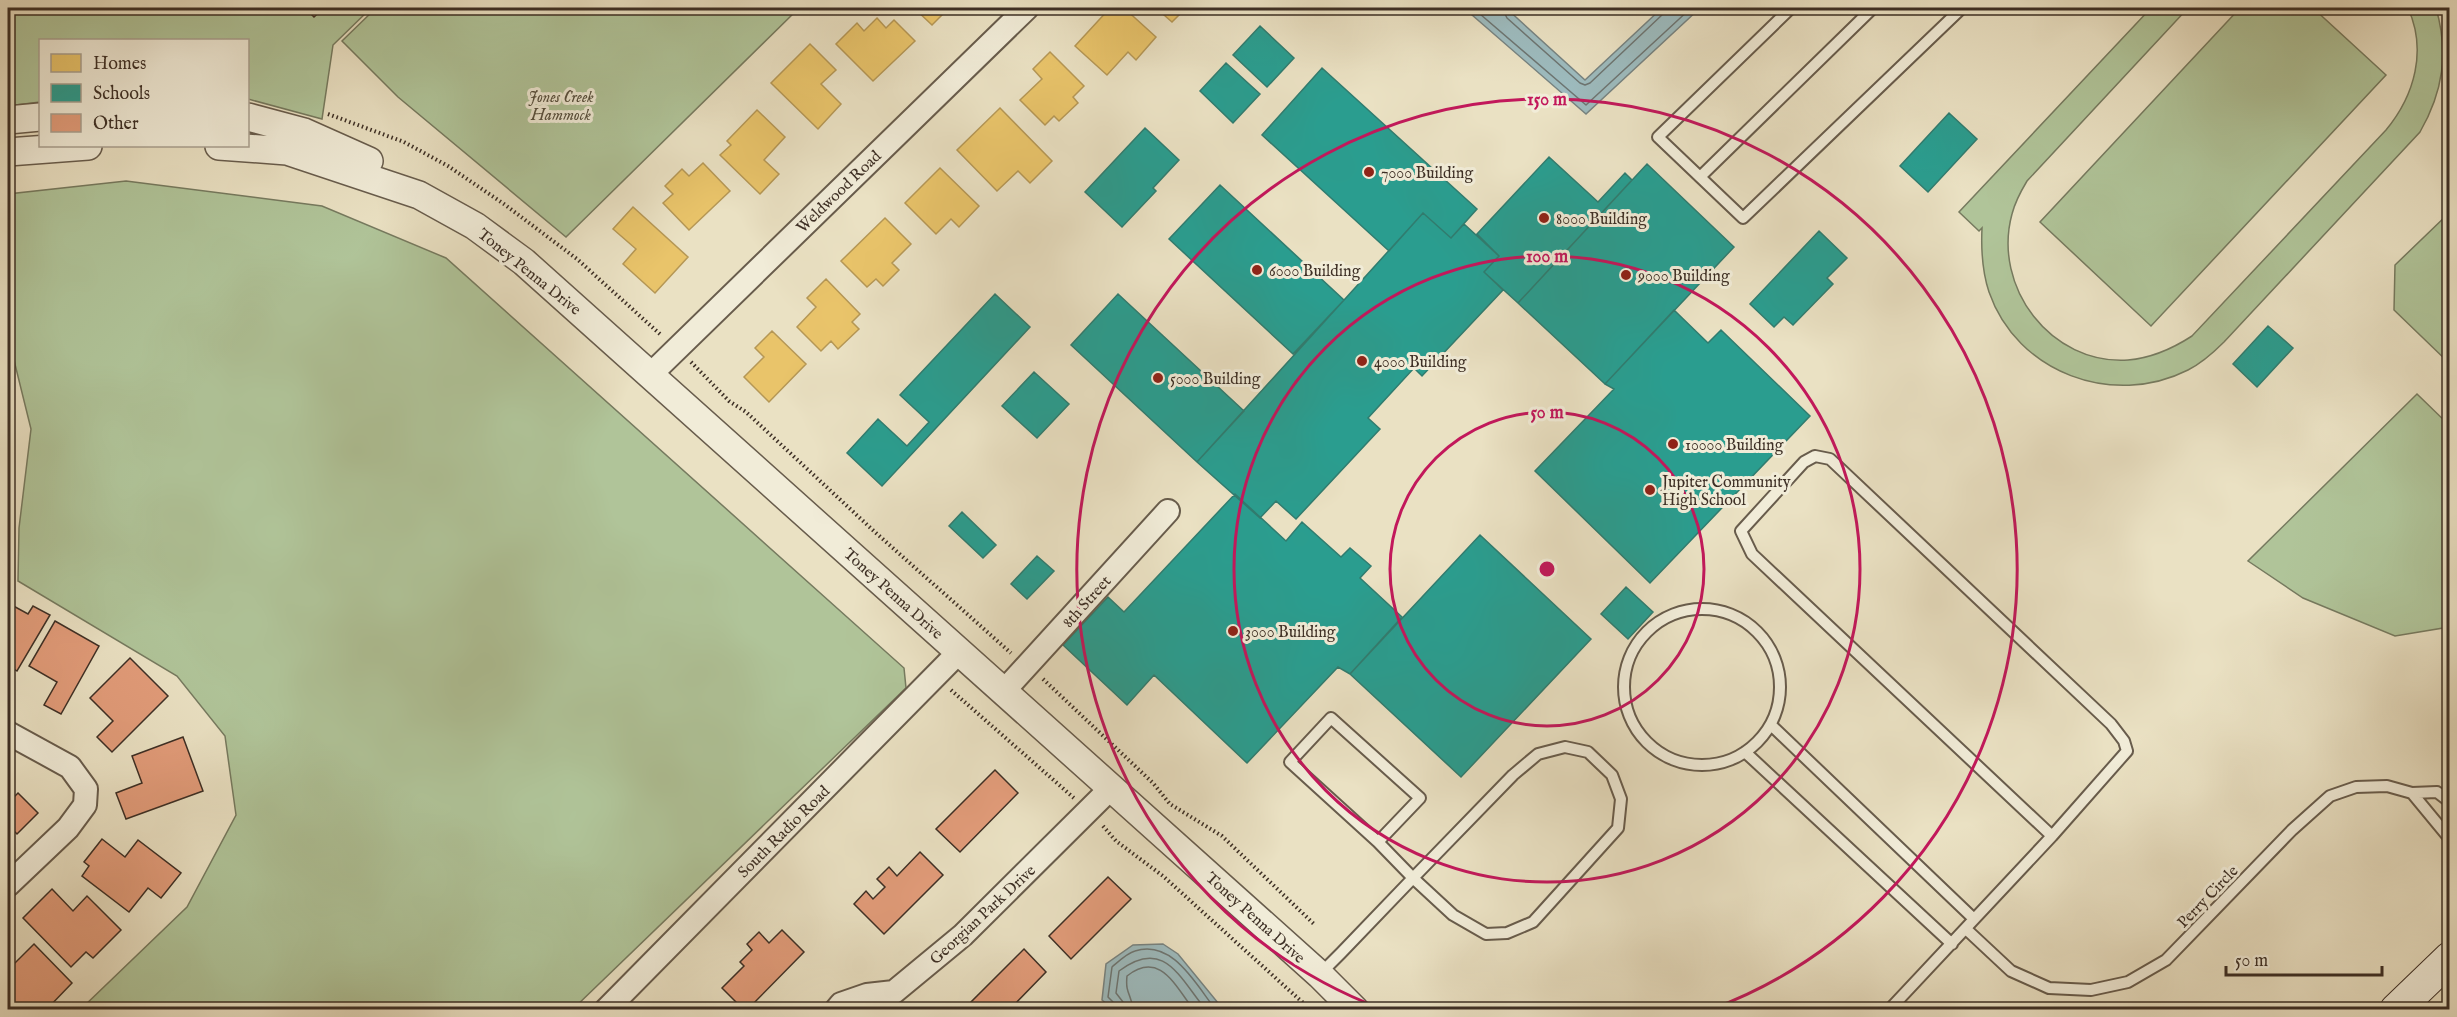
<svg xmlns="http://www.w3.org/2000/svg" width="2457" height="1017" font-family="'IM FELL English',serif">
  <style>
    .green { fill: #b0c499; stroke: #767a5f; stroke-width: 1.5 }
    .water { fill: #9dbbbe; stroke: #778381; stroke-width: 1.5 }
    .homes { fill: #e9c46a; stroke: #b59755; stroke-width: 1.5 }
    .schools { fill: #2a9d8f; stroke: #307c6f; stroke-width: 1.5 }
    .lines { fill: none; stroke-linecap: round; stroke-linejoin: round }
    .shore { stroke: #6d7572; stroke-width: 1.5 }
    .building { fill: #e29c7a; stroke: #3d2f25; stroke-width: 1.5 }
    .service-casing { stroke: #685c4c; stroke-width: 14 }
    .minor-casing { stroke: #685c4c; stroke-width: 26 }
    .tertiary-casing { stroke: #685c4c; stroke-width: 30 }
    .secondary-casing { stroke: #3d2f25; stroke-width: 34 }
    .path { stroke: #3d2f25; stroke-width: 4; stroke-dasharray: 1.5 3; stroke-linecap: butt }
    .service { stroke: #f1ecd8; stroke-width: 10 }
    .minor { stroke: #f1ecd8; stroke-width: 22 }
    .tertiary { stroke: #f1ecd8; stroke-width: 27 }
    .secondary { stroke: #f1ecd8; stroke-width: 32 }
    .ring { fill: none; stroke: #c2185b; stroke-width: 3 }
    .poi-dot { fill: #8f2418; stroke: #f1ecd8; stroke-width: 2 }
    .labels { text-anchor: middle; stroke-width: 6; stroke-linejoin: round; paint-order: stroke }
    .park-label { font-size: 16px; font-style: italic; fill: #544d3c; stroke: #f1ecd8 }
    .poi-label { font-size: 16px; fill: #3d2f25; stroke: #f1ecd8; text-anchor: start }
    .street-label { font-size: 16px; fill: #3d2f25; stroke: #f1ecd8 }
    .centre { fill: #c2185b; stroke: #f1ecd8; stroke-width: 3 }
    .ring-label { font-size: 18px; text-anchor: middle; font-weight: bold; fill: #c2185b; stroke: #f1ecd8; stroke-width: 6; stroke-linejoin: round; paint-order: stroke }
  </style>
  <rect width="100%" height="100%" fill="#eae1c3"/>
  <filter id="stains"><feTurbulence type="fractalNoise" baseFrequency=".00333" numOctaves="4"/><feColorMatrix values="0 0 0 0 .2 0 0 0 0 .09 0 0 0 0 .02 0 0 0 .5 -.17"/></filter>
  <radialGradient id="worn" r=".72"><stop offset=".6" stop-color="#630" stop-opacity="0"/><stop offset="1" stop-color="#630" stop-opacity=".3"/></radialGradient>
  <path class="green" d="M 8,8 L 371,8 L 333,45 L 322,119 L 248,99 L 248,40 L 40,40 L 40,102 L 8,106 Z
    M 376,8 L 799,8 L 566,237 L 398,97 L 342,41 Z
    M 2151,8 L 2188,8 L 2027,181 C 2021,191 2015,202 2012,214 C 1992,287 2051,365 2128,360 C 2152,358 2172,349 2192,336 L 2386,130 C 2415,95 2427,50 2408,8 L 2436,8 C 2449,53 2443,92 2420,132 L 2224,342 C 2213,353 2202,363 2188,370 C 2113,408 2017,373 1989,292 C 1982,271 1981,250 1982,228 L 1979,231 L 1959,212 Z
    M 2240,8 L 2313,8 L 2386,75 L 2151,326 L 2040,222 Z
    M 126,181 L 322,206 L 446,258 L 904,668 L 906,688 L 573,1009 L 81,1009 L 187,907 L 236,815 L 225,736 L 177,676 L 18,581 L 19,528 L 31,429 L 8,336 L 8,194 Z
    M 2449,213 L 2449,363 L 2394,310 L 2395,265 Z
    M 2417,394 L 2449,425 L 2449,627 L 2395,636 L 2303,598 L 2248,561 Z"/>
  <path class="water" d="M 1464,8 L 1506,8 L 1585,80 L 1662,8 L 1700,8 L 1586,114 Z
    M 1163,944 L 1178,954 L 1223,1009 L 1113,1009 L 1102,1000 L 1106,964 L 1133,945 Z"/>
  <path class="homes" d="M 914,8 L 949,8 L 932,25 Z
    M 1110,8 L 1124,8 L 1156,37 L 1136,60 L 1128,52 L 1107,75 L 1075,46 Z
    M 1156,8 L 1186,8 L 1172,22 Z
    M 877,18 L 886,28 L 894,20 L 915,41 L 873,81 L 836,44 L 857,23 L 864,31 Z
    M 810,44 L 836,70 L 821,84 L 841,104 L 818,129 L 771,83 Z
    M 1050,52 L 1084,86 L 1073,97 L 1078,103 L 1059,121 L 1054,116 L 1045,125 L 1020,100 L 1042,79 L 1033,69 Z
    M 1000,108 L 1052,161 L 1030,183 L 1018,171 L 997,191 L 957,150 Z
    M 757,110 L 785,137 L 764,160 L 779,174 L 760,194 L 720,155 L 731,145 L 727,141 Z
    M 703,163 L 730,191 L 689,230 L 663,203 L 673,194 L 665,186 L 682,169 L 689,176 Z
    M 940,168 L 979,206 L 959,227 L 951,219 L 936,234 L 905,203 Z
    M 633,207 L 688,257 L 655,293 L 623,264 L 636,249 L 613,229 Z
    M 885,218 L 911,244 L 892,263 L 899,270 L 883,286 L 876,279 L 867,287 L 841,261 Z
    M 826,279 L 860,314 L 852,322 L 859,329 L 838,349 L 831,341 L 821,351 L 797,327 L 816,307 L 807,298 Z
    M 772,331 L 806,364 L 769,402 L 744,377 L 764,357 L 755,348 Z"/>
  <path class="schools" d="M 1260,26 L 1294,58 L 1267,87 L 1233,55 Z
    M 1226,63 L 1260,94 L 1233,123 L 1200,91 Z
    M 1322,68 L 1477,209 L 1451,238 L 1423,213 L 1389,251 L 1262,135 Z
    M 1949,113 L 1977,139 L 1928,192 L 1900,166 Z
    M 1145,128 L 1179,160 L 1153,188 L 1156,191 L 1122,227 L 1085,192 Z
    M 1549,157 L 1598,202 L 1625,173 L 1632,180 L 1518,303 L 1484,272 L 1499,256 L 1477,234 Z
    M 1647,164 L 1734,247 L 1605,384 L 1518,303 Z
    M 1220,185 L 1344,300 L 1293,354 L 1169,239 Z
    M 1423,213 L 1451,238 L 1464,224 L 1499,256 L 1484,272 L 1503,290 L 1422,376 L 1414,368 L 1368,418 L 1380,429 L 1296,519 L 1276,501 L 1260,518 L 1197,462 Z
    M 1819,231 L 1847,258 L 1827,278 L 1833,284 L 1793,325 L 1784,317 L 1774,327 L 1750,304 Z
    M 995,294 L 1030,327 L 882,486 L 847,453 L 878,419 L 907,446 L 929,422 L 900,395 Z
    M 1118,294 L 1244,411 L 1197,462 L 1071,345 Z
    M 1674,310 L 1708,343 L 1721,330 L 1810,416 L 1650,583 L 1535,471 L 1614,389 L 1605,384 Z
    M 2268,326 L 2293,348 L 2257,387 L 2233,364 Z
    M 1034,372 L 1069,404 L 1037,438 L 1002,406 Z
    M 1235,494 L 1286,541 L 1302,522 L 1341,557 L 1350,548 L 1371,566 L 1360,578 L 1402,617 L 1350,674 L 1338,667 L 1247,763 L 1154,675 L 1127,705 L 1063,645 L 1108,597 L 1124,612 Z
    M 962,512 L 996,545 L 983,558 L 949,526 Z
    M 1480,535 L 1591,639 L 1461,777 L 1350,674 Z
    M 1037,556 L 1054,571 L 1027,599 L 1011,584 Z
    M 1626,587 L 1653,612 L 1628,639 L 1601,614 Z"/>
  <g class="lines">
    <path class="shore" d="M 1473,8 L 1586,105 L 1691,8
      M 1502,8 L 1507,18 L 1580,83 L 1585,85 L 1590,83 L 1663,14 L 1665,8
      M 1116,1010 L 1115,1004 L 1108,997 L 1112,967 C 1118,962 1127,953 1135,951 C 1173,939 1196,985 1216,1010
      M 1124,1010 L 1123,1002 L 1116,993 L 1119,971 C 1164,937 1179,977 1206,1010
      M 1133,1010 C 1132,994 1125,995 1127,976 C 1160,950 1175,986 1194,1010"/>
  </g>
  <path class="building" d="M 305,8 L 324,8 L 314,17 Z
    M 8,603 L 28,614 L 33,606 L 50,615 L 17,671 L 8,665 Z
    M 55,621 L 99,646 L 61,714 L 44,705 L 57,682 L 29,666 Z
    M 130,658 L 168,696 L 112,752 L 97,737 L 113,721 L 90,698 Z
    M 183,737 L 203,791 L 126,819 L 116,793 L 142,783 L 132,756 Z
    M 995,770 L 1018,793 L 960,852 L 936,829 Z
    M 18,793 L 38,813 L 17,834 L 8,825 L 8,803 Z
    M 102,839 L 125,857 L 138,840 L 181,873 L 161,898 L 148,888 L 129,912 L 82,876 L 89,866 L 84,862 Z
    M 920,852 L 943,875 L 884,934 L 854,904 L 866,891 L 873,899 L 885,887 L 877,879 L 889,867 L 897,876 Z
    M 1108,877 L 1131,899 L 1071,959 L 1049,936 Z
    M 52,889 L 73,911 L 87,896 L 121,930 L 93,958 L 86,952 L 71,967 L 23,918 Z
    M 782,930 L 804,952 L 747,1010 L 744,1010 L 722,988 L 744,966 L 740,962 L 752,950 L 747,944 L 759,932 L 769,943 Z
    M 34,944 L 72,983 L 46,1010 L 20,1010 L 8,997 L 8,955 L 15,963 Z
    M 1024,949 L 1046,972 L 1009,1010 L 966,1010 L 965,1008 Z"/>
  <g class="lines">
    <g class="service-casing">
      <path id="service" d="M 1791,8 L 1658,137 L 1743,218 L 1962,8
        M 1700,177 L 1873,8
        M1624 687a78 78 0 1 1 156 0a78 78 0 1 1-156 0Z
        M 1771,725 L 1974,919
        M 1745,752 L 1952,944
        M 2412,793 L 2437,792 L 2450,802
        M 1966,929 L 2011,971 L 2049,988 L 2091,990 L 2128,982 L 2166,960 L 2292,830 L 2330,796 L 2356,787 L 2387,786 L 2412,793 L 2450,839
        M 1320,974 L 1341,953 L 1413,878 L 1513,775 L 1538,754 L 1565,747 L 1588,752 L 1612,775 L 1621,799 L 1618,828 L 1533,922 L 1507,933 L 1486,934 L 1453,915 L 1413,878 L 1378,842 L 1290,762 L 1331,718 L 1420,798 L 1378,842
        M 1889,1010 L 2052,836 L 2127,751 L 2124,741 L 2111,724 L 1830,459 L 1815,456 L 1804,462 L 1741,531 L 1752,554 L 2052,836"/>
    </g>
    <g class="minor-casing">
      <path id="minor" d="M 650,375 L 1027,8
        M 1003,692 L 1168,511
        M 8,733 L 70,767 L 86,789 L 85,805 L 68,828 L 8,885
        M 606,1010 L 959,652
        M 836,1010 L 841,1004 L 867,995 L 894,992 L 963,935 L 1111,788"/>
    </g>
    <g class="tertiary-casing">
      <path id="tertiary" d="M 248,117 L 304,132 L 369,161
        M 8,120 L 40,117
        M 219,146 L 287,151 L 419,195 L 475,226 L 524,262 L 1320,975 L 1355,1010
        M 8,152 L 88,146"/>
    </g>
    <g class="secondary-casing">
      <path id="secondary" d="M 2396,1010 L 2450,958"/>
    </g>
    <path class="path" d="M 328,114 L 404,142 L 448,166 L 504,204 L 577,259 L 661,335
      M 691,362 L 729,401 L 746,412 L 876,533 L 1011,653
      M 1043,679 L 1153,783 L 1170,804 L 1222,836 L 1315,925
      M 951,690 L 1074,798
      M 1103,826 L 1116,841 L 1163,876 L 1311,1010"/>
    <use href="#service" class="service"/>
    <use href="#minor" class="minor"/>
    <use href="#tertiary" class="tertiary"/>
    <use href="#secondary" class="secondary"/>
  </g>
  <g class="ring">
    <circle cx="1547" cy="569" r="157"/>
    <circle cx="1547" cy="569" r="313"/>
    <path d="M1382 1009A470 470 0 1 1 1712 1009"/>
  </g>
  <g class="poi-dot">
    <circle cx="1369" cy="172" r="6"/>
    <circle cx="1544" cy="218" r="6"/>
    <circle cx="1257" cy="270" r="6"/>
    <circle cx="1626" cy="275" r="6"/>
    <circle cx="1362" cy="361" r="6"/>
    <circle cx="1158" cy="378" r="6"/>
    <circle cx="1673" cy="444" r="6"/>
    <circle cx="1650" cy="490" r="6"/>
    <circle cx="1233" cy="631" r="6"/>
  </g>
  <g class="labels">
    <g class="park-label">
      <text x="561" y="102">Jones Creek<tspan x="561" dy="18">Hammock</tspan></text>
    </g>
    <g class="poi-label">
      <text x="1381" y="178">7000 Building</text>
      <text x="1556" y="224">8000 Building</text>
      <text x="1269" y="276">6000 Building</text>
      <text x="1638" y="281">9000 Building</text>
      <text x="1374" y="367">4000 Building</text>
      <text x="1170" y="384">5000 Building</text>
      <text x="1685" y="450">10000 Building</text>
      <text x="1662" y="487">Jupiter Community<tspan x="1662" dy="18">High School</tspan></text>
      <text x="1245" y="637">3000 Building</text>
    </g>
    <g class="street-label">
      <text transform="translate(838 191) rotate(-44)" y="6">Weldwood Road</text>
      <text transform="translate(530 271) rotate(39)" y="6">Toney Penna Drive</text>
      <text transform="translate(894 593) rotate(42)" y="6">Toney Penna Drive</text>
      <text transform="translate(1086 601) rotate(-48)" y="6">8th Street</text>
      <text transform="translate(783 831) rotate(-45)" y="6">South Radio Road</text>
      <text transform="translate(2207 896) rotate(-46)" y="6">Perry Circle</text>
      <text transform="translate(982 914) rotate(-43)" y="6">Georgian Park Drive</text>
      <text transform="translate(1256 917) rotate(42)" y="6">Toney Penna Drive</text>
    </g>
  </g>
  <circle cx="1547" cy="569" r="9" class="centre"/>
  <g class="ring-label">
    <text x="1547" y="105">150 m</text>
    <text x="1547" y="262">100 m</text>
    <text x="1547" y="418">50 m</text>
  </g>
  <rect width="2457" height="1017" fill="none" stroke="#eae1c3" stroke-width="30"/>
  <rect x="9" y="9" width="2439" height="999" fill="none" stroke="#3d2f25" stroke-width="3"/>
  <rect x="15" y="15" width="2427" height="987" fill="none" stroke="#3d2f25" stroke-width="1.5"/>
  <rect x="39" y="39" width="210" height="108" fill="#f1ecd8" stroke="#a9a090" stroke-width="1.5"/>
  <rect x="51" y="54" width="30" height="18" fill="#e9c46a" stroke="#a9a090" stroke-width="1.5"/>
  <text x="93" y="69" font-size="18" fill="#3d2f25">Homes</text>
  <rect x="51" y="84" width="30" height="18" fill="#2a9d8f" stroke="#a9a090" stroke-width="1.5"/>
  <text x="93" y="99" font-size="18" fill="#3d2f25">Schools</text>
  <rect x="51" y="114" width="30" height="18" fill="#e29c7a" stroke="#a9a090" stroke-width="1.5"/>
  <text x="93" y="129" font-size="18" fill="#3d2f25">Other</text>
  <path d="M2226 966v9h156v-9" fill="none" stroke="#3d2f25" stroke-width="3"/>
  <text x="2235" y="966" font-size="18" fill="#3d2f25" stroke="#f1ecd8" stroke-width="4.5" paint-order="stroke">50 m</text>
  <rect width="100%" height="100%" filter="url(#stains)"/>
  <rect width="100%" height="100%" fill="url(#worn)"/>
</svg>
